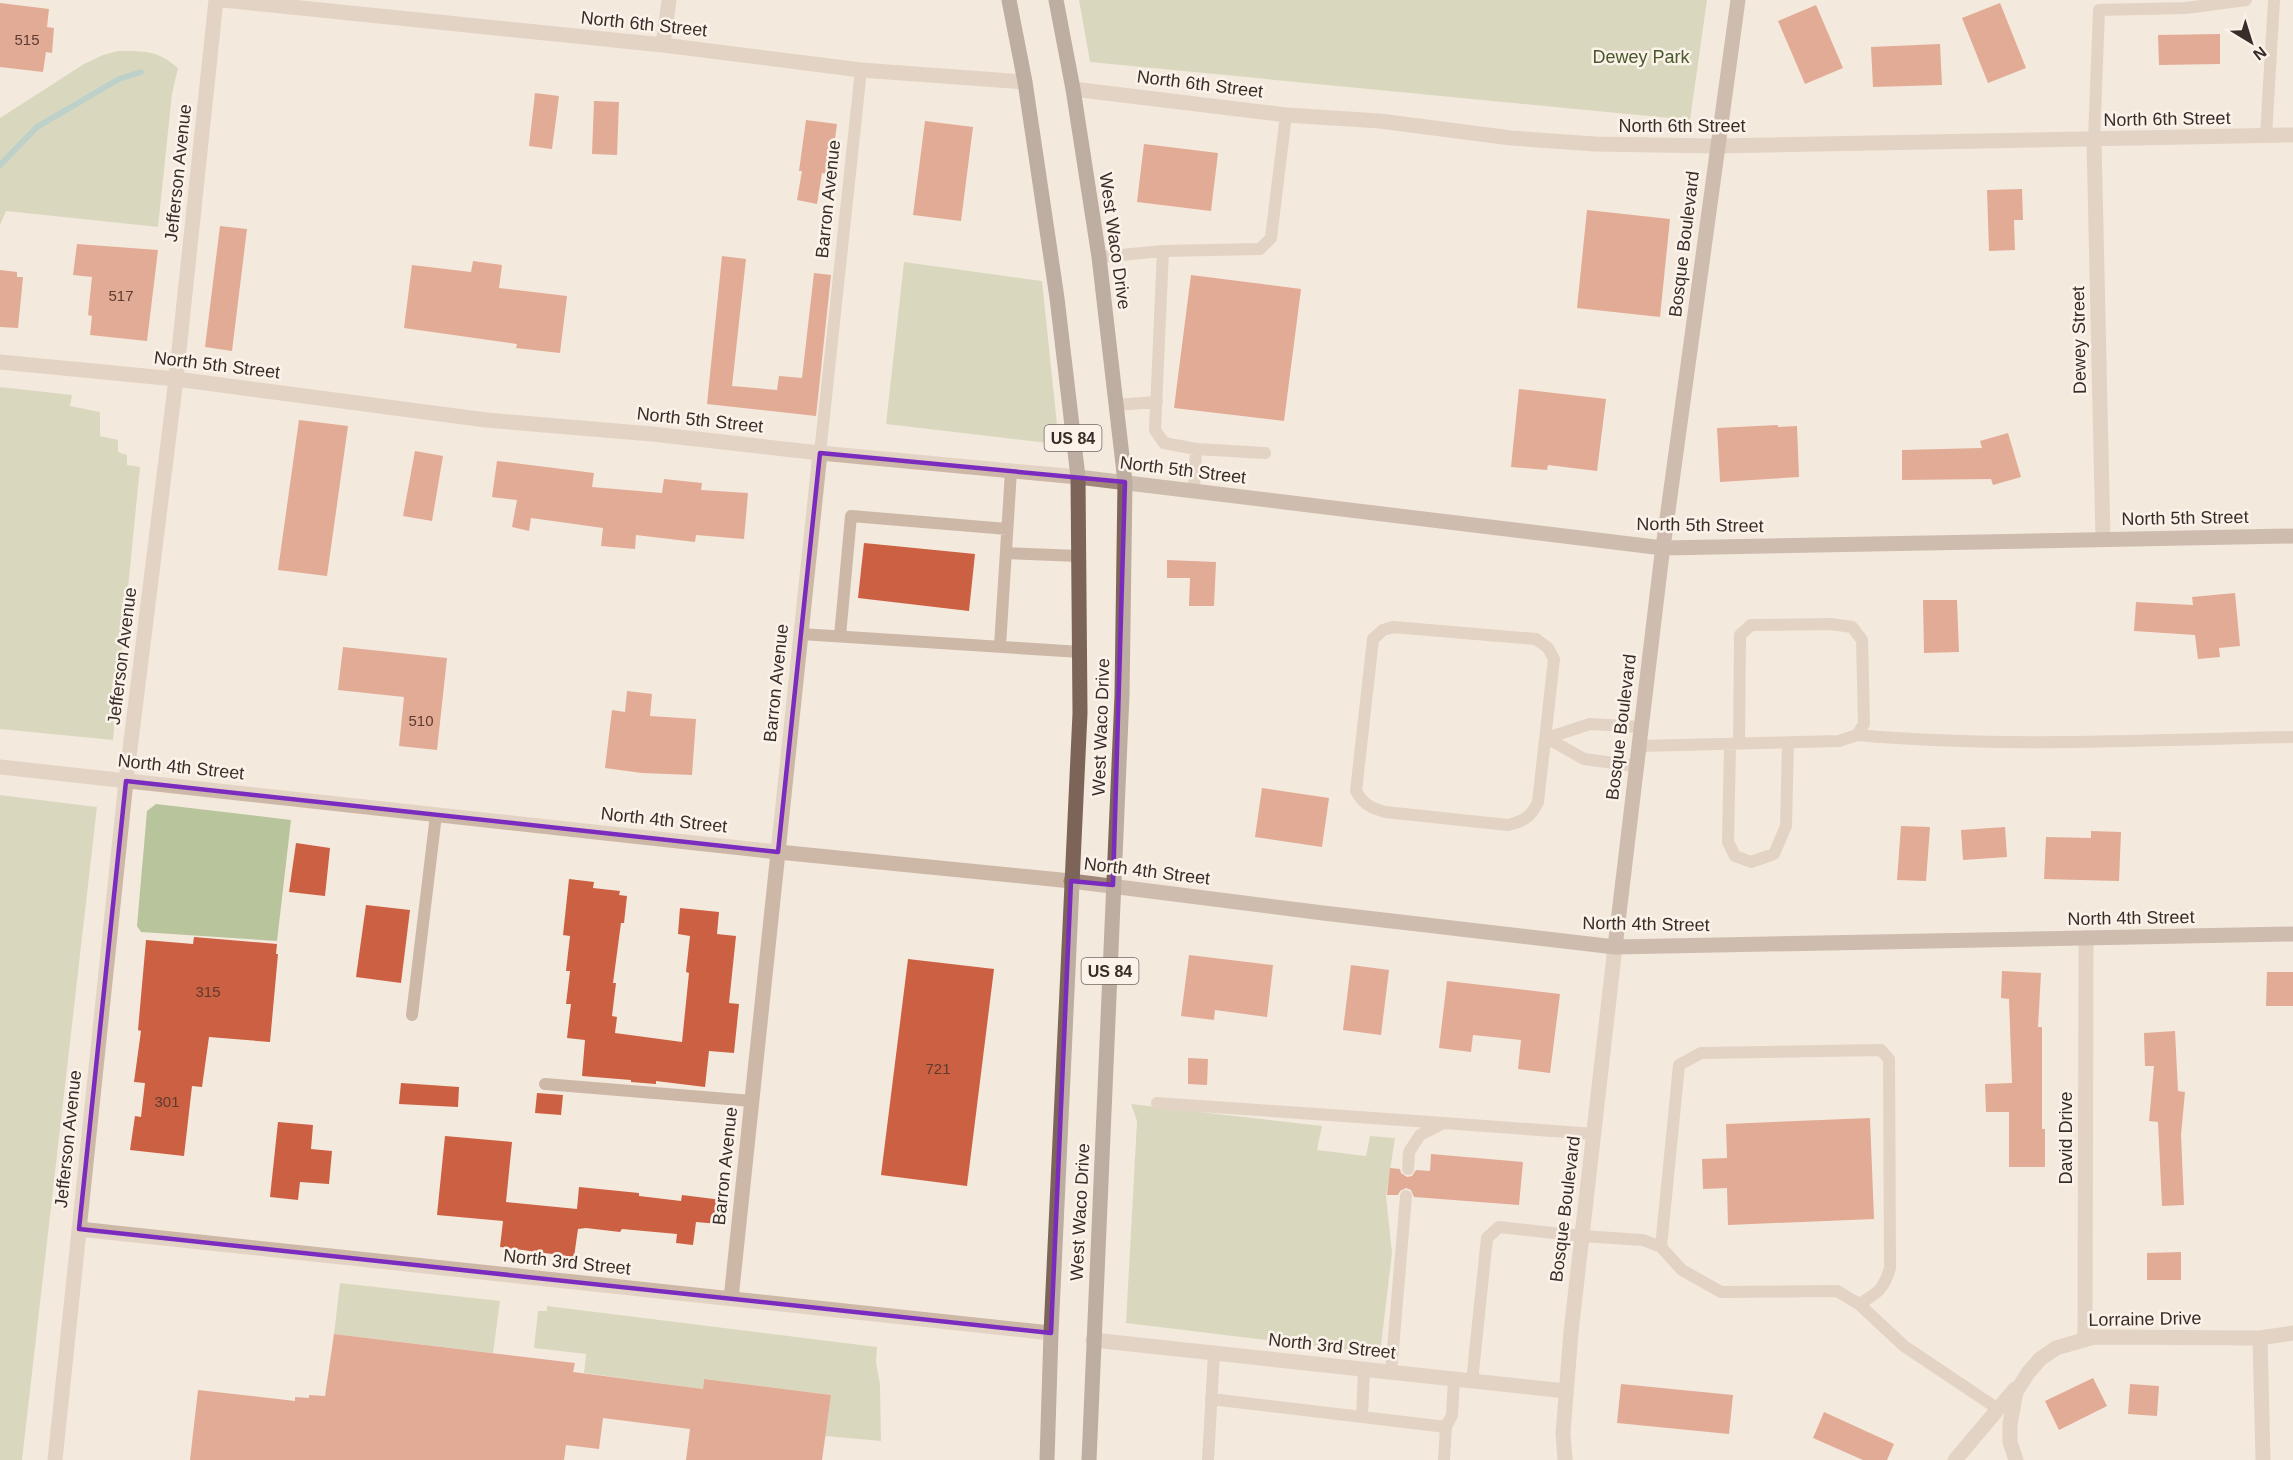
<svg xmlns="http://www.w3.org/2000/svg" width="2293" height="1460" font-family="Arial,sans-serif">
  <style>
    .green { fill: #b8c49c }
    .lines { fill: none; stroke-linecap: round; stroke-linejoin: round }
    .stream { stroke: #7ab2b3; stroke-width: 6 }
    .building { fill: #cc6042 }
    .service { stroke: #cdb8a8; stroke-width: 12 }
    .minor { stroke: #cdb8a8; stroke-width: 15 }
    .tertiary { stroke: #cdb8a8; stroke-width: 15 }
    .secondary { stroke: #a18779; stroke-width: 15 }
    .primary { stroke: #7c6459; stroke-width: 15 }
    .marked { fill: none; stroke: #7b2cbf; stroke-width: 4.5; stroke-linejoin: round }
    .labels { text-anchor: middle; stroke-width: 5; stroke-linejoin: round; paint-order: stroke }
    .number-label { font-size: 15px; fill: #5e3a2f }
    .shield { fill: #fbf3ea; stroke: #736863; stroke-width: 1.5 }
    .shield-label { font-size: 16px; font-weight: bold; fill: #392d29 }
    .street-label { font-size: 18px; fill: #392d29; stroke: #fbf3ea }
    .park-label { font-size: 18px; fill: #49592b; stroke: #fbf3ea }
  </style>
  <rect width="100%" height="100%" fill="#f4e9dd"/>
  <path class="green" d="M 1079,0 L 1707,0 L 1690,120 L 1090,62 Z
    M 118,51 C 144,51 158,50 178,68 L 172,94 L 158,227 L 6,211 L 0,225 L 0,118 L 84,64 L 103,55 Z
    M 904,262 L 1042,281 L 1058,434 L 1051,434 L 1048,443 L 886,424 Z
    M 0,387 L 72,395 L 70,406 L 100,412 L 100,436 L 118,440 L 118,452 L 127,455 L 127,465 L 140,467 L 113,740 L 0,729 Z
    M 0,795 L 97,807 L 22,1460 L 0,1460 Z
    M 156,804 L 291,820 L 277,941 L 141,932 L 137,926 L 147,811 Z
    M 1131,1104 L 1322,1126 L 1317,1150 L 1366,1156 L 1370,1136 L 1395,1138 L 1386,1196 L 1392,1253 L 1380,1354 L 1126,1323 L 1137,1121 Z
    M 340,1283 L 500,1301 L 493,1353 L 334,1334 Z
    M 547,1306 L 877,1347 L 876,1362 L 880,1384 L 881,1441 L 825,1436 L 831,1395 L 704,1379 L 703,1389 L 584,1373 L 586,1354 L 534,1348 L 538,1311 L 547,1311 Z"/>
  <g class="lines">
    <path class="stream" d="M 0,165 L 37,127 L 119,79 L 141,72"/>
  </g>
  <path class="building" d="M 0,3 L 49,9 L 47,27 L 54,28 L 52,53 L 46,52 L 43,72 L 0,67 Z
    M 2000,3 L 2026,68 L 1988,83 L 1962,18 Z
    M 1816,5 L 1843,68 L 1805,84 L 1778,21 Z
    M 2220,34 L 2220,64 L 2159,65 L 2158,35 Z
    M 1940,44 L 1942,85 L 1873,87 L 1871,47 Z
    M 535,93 L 559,96 L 552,149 L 529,146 Z
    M 594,101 L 619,102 L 617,155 L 592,154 Z
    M 806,120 L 837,124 L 830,175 L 822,173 L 817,204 L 797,200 L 802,171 L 799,171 Z
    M 925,121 L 973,127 L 961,221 L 913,215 Z
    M 1144,144 L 1218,153 L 1211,211 L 1137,202 Z
    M 2022,189 L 2023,220 L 2014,220 L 2015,250 L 1989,251 L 1987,190 Z
    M 1587,210 L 1670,219 L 1660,317 L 1577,308 Z
    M 220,226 L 247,229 L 232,351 L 205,347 Z
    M 77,244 L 158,250 L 147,341 L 90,335 L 92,316 L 88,315 L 92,277 L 73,275 Z
    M 722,256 L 746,259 L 732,386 L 777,390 L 779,376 L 802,378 L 814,273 L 831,275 L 816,416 L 707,404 Z
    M 473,261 L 502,265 L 499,288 L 567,296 L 560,353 L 516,348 L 517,344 L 404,328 L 412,265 L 471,272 Z
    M 0,270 L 17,272 L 17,277 L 23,277 L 18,328 L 0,327 Z
    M 1191,275 L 1301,289 L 1284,421 L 1174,408 Z
    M 1519,389 L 1606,399 L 1597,471 L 1548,465 L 1547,470 L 1511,467 Z
    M 299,420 L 348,426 L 327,576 L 278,570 Z
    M 1778,425 L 1778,427 L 1797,426 L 1799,477 L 1720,482 L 1717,428 Z
    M 2008,433 L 2021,477 L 1993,485 L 1991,479 L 1902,480 L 1902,450 L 1982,448 L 1980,441 Z
    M 415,451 L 443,456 L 432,521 L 403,516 Z
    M 497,461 L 594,473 L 592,487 L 662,493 L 664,479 L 702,483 L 701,490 L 748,493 L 744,539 L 696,535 L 695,542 L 636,535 L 635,549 L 601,546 L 603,528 L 531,518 L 529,531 L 512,527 L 517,500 L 492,497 Z
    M 864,543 L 975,554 L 969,611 L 858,598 Z
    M 1167,560 L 1216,562 L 1214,606 L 1189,606 L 1190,578 L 1167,578 Z
    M 2235,593 L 2240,646 L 2219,648 L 2220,657 L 2198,659 L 2195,635 L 2134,631 L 2136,602 L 2193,605 L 2192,597 Z
    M 1923,600 L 1957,600 L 1959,652 L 1924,653 Z
    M 343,647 L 447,658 L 437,750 L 399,746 L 404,697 L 338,690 Z
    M 627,691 L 652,694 L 650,716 L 696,719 L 692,775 L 642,773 L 605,768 L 612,710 L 625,712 Z
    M 1262,788 L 1329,798 L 1322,847 L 1255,837 Z
    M 1901,826 L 1930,827 L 1926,881 L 1897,880 Z
    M 2005,827 L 2007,857 L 1963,860 L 1961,830 Z
    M 2091,831 L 2121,832 L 2119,881 L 2044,879 L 2046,837 L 2091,838 Z
    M 296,843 L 330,848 L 325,896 L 289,892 Z
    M 569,879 L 594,882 L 593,888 L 620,891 L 619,895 L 627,896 L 624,923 L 621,923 L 613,983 L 616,983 L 612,1016 L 617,1017 L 615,1033 L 682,1042 L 689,973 L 686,972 L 690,936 L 678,934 L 680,908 L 719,912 L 717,934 L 736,936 L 729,1003 L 739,1004 L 734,1053 L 709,1051 L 705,1087 L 656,1081 L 656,1084 L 631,1082 L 631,1080 L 582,1076 L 585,1040 L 567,1038 L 571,1004 L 566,1004 L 570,971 L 566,971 L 570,936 L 563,935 Z
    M 366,905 L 410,910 L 401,983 L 356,977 Z
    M 194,937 L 277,944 L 276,954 L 278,954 L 270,1042 L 209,1037 L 202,1087 L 192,1086 L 184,1156 L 130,1150 L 135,1116 L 141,1117 L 145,1083 L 134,1082 L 141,1031 L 138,1030 L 146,940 L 193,944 Z
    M 1189,955 L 1273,965 L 1267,1017 L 1215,1010 L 1214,1020 L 1181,1016 Z
    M 908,959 L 994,969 L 967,1186 L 881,1175 Z
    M 1351,965 L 1389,970 L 1381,1035 L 1343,1030 Z
    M 2002,971 L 2041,973 L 2038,1027 L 2042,1027 L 2042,1129 L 2045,1129 L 2045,1167 L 2009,1167 L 2009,1112 L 1986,1112 L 1985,1084 L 2012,1083 L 2009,999 L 2001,998 Z
    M 2267,972 L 2293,972 L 2293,1006 L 2266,1006 Z
    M 1447,981 L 1560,994 L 1550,1073 L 1518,1069 L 1521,1040 L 1473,1035 L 1471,1052 L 1439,1048 Z
    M 2175,1031 L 2178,1091 L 2185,1092 L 2181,1135 L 2184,1205 L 2162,1206 L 2158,1122 L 2149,1121 L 2154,1066 L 2145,1066 L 2144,1033 Z
    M 1188,1058 L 1208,1059 L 1207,1085 L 1188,1084 Z
    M 401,1083 L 459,1087 L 458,1107 L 399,1104 Z
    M 537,1093 L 563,1095 L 561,1115 L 535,1113 Z
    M 1870,1118 L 1874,1219 L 1728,1225 L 1727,1188 L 1703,1189 L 1702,1159 L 1727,1158 L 1726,1124 Z
    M 278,1122 L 313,1125 L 311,1149 L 332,1151 L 329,1184 L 300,1182 L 298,1200 L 270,1197 Z
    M 445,1136 L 512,1142 L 506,1202 L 577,1209 L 579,1187 L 639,1193 L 639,1196 L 681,1201 L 682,1195 L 722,1200 L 719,1224 L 696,1222 L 693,1245 L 676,1243 L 677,1234 L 622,1229 L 620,1232 L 586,1228 L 578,1229 L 574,1257 L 500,1247 L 503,1221 L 437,1215 Z
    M 1431,1154 L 1523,1162 L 1519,1205 L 1414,1197 L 1411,1190 L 1406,1188 L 1400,1191 L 1398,1195 L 1387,1195 L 1390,1168 L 1400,1169 L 1401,1173 L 1407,1177 L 1412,1176 L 1416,1170 L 1430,1171 Z
    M 2181,1252 L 2181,1280 L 2147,1280 L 2147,1253 Z
    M 334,1334 L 575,1363 L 573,1372 L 703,1389 L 704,1379 L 831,1395 L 822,1460 L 686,1460 L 690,1429 L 603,1418 L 599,1449 L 566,1445 L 564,1460 L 190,1460 L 198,1390 L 295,1401 L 295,1397 L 309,1398 L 309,1395 L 325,1396 Z
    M 2093,1378 L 2107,1406 L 2059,1430 L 2045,1401 Z
    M 1621,1384 L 1733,1395 L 1729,1434 L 1617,1423 Z
    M 2130,1384 L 2159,1386 L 2157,1416 L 2128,1414 Z
    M 1824,1412 L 1894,1444 L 1887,1460 L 1863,1460 L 1813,1438 Z"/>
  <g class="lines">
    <path class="service" d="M 2266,136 L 2274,0
      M 2094,140 L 2099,10 L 2186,8 L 2246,0
      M 1163,251 L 1155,430 L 1164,443 L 1196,449 L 1265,453
      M 1099,257 L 1163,251 L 1260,249 L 1271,238 L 1286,115
      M 1116,405 L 1157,402
      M 820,453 L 861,70
      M 1194,491 L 1196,449
      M 1006,553 L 1079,556
      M 1393,627 L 1536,639 L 1548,648 L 1554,659 L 1538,802 C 1531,817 1524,821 1508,825 L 1385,812 C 1371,808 1363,804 1356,791 L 1373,639 L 1383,630 Z
      M 801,634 L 1080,652
      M 840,636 L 851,516 L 1007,529
      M 1000,646 L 1011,471
      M 1857,735 C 2002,748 2148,740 2293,737
      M 1547,738 L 1590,724 L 1641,727
      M 1547,738 L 1584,759 L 1636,766
      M 1730,744 L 1728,842 L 1735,856 L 1751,862 L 1774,854 L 1786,826 L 1788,742
      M 1639,746 L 1839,741 L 1857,735 L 1864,724 L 1862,640 L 1852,627 L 1831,624 L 1751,625 L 1740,635 L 1739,743
      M 412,1015 L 436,815
      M 545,1084 L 752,1101
      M 1157,1103 L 1444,1123
      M 1408,1169 L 1409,1152 L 1420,1135 L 1444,1123 L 1594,1134
      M 1859,1304 C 1878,1293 1884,1289 1890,1268 L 1889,1059 L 1881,1050 L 1701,1053 L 1679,1065 L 1661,1247 L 1682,1270 L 1721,1292 L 1837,1291 L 1859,1304 L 1904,1346 L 1998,1409
      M 1391,1372 L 1406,1196
      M 1472,1381 L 1487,1238 L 1499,1227 L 1582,1236 L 1643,1240 L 1661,1247
      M 1211,1399 L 1446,1427
      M 1362,1416 L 1364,1369
      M 1208,1460 L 1214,1353
      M 1444,1460 L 1446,1427 L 1452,1415 L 1454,1379"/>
    <path class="minor" d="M 223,0 L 663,45 L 861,70 L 1025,82
      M 663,45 L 669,0
      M 1073,89 L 1286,115 L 1380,121 L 1511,138 L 1595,144 L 1717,146 L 2293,135
      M 2094,140 L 2103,539
      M 79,1229 L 1051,1333
      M 731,1299 L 820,453
      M 2085,1338 L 2086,938
      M 2260,1338 L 2263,1460
      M 1093,1340 L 1566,1391
      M 55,1460 L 126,781 L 176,379 L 216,0
      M 1565,1460 L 1563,1433 L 1571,1332 L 1615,947
      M 1955,1460 L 2015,1389
      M 2016,1460 L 2010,1442 L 2010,1424 L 2016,1392 L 2028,1373 L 2040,1359 L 2056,1348 L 2094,1337 L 2260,1338 L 2293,1333"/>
    <path class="tertiary" d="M 0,362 L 176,379 L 486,420 L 652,434 L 820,453 L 1078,477
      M 0,767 L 778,852 L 1071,881"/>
    <path class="secondary" d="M 1078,477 L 1663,548 L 2293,536
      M 1071,881 L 1323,913 L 1615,947 L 2293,934
      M 1615,947 L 1661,562 L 1738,0"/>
    <path class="primary" d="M 1009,0 L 1025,82 L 1057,298 L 1078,477 L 1080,713 L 1051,1333 L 1047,1460
      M 1056,0 L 1073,89 L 1099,257 L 1125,482 L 1122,695 L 1089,1460"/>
  </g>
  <path d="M0 0H2293V1460H0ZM 820,453 L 1125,482 L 1113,885 L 1071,881 L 1051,1333 L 79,1229 L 126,781 L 778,852 Z" fill="#f4e9dd" fill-opacity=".55" fill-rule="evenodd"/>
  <path class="marked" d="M 820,453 L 1125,482 L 1113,885 L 1071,881 L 1051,1333 L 79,1229 L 126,781 L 778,852 Z"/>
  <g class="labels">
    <g class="number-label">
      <text x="27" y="45">515</text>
      <text x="121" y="301">517</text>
      <text x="421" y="726">510</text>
      <text x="208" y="997">315</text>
      <text x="938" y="1074">721</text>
      <text x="167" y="1107">301</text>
    </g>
    <g class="shield">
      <rect x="1044.5" y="425" width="57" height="26" rx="4.5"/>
      <rect x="1081.5" y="958" width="57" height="26" rx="4.5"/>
    </g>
    <g class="shield-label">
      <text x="1073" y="444">US 84</text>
      <text x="1110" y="977">US 84</text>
    </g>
    <g class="street-label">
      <text transform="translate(644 24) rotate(6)" y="6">North 6th Street</text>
      <text transform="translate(1200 84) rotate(7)" y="6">North 6th Street</text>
      <text transform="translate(2167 119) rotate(-1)" y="6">North 6th Street</text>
      <text x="1682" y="132">North 6th Street</text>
      <text transform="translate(178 173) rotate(-84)" y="6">Jefferson Avenue</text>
      <text transform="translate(828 199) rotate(-84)" y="6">Barron Avenue</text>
      <text transform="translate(1115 241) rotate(82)" y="6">West Waco Drive</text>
      <text transform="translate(1684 244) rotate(-83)" y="6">Bosque Boulevard</text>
      <text transform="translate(2079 340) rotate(-91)" y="6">Dewey Street</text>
      <text transform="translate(217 365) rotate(7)" y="6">North 5th Street</text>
      <text transform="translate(700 420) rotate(6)" y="6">North 5th Street</text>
      <text transform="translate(1183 470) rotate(7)" y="6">North 5th Street</text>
      <text transform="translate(2185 518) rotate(-1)" y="6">North 5th Street</text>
      <text transform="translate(1700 525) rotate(1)" y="6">North 5th Street</text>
      <text transform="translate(122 656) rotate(-83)" y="6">Jefferson Avenue</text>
      <text transform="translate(776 683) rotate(-84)" y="6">Barron Avenue</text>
      <text transform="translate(1101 727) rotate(-88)" y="6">West Waco Drive</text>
      <text transform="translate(1621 727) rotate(-83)" y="6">Bosque Boulevard</text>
      <text transform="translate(181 767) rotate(6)" y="6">North 4th Street</text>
      <text transform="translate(664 820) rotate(6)" y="6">North 4th Street</text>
      <text transform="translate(1147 871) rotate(7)" y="6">North 4th Street</text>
      <text transform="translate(2131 918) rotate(-1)" y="6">North 4th Street</text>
      <text transform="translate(1646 924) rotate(1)" y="6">North 4th Street</text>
      <text transform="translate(2066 1138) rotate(-90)" y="6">David Drive</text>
      <text transform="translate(68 1139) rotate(-84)" y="6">Jefferson Avenue</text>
      <text transform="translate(725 1166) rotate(-84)" y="6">Barron Avenue</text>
      <text transform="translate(1565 1209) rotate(-83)" y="6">Bosque Boulevard</text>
      <text transform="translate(1080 1212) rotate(-87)" y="6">West Waco Drive</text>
      <text transform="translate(567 1262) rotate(6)" y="6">North 3rd Street</text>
      <text transform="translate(2145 1319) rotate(-1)" y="6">Lorraine Drive</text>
      <text transform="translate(1332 1346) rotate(6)" y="6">North 3rd Street</text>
    </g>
    <g class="park-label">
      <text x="1641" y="63">Dewey Park</text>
    </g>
  </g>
  <g transform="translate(2251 42) rotate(142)" stroke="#fbf3ea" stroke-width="4.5" paint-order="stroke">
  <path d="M0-4.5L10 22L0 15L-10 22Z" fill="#392d29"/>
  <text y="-9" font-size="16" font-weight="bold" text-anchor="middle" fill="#392d29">N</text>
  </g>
</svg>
